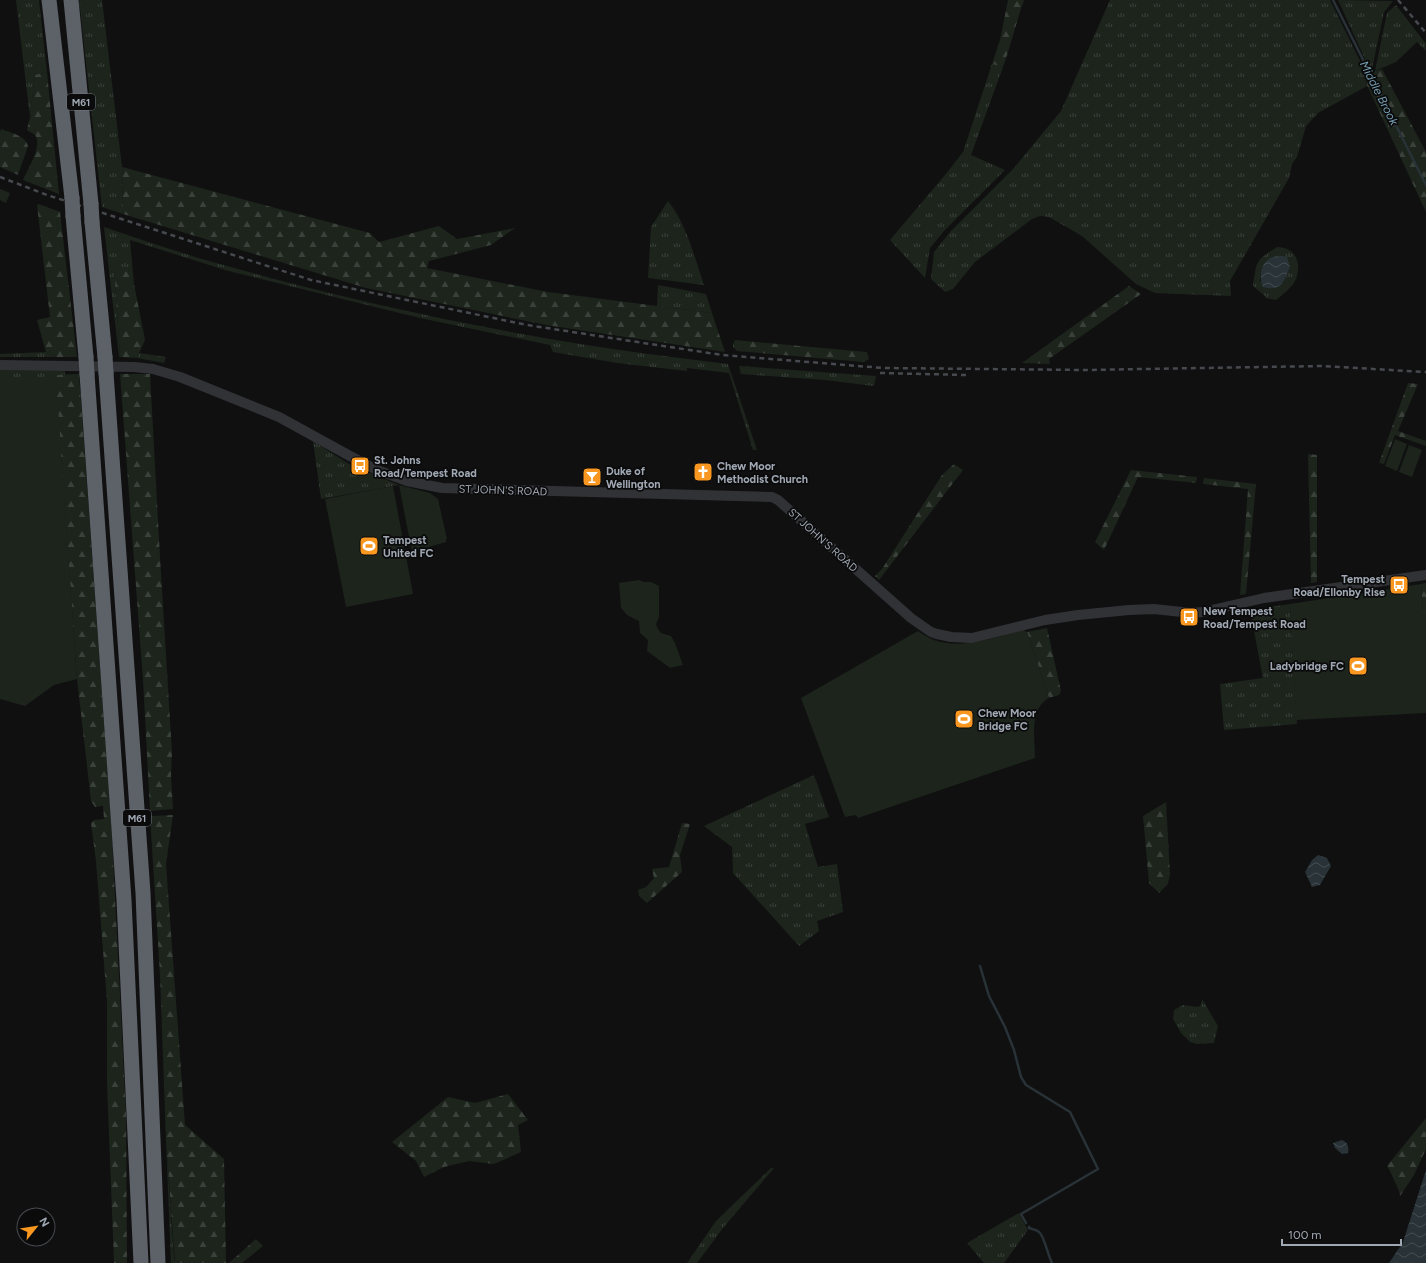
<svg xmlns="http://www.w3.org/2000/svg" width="1426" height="1263" font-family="Figtree,sans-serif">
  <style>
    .grass { fill: url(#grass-tufts); fill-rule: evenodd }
    .forest { fill: url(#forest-firs) }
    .park { fill: #1c241c }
    .water { fill: url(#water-waves) }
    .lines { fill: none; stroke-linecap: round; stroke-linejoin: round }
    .stream { stroke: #283237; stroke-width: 2.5 }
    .tertiary { stroke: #313236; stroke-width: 10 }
    .motorway { stroke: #5d6168; stroke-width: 15 }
    .rail { stroke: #46494e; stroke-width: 2.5; stroke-dasharray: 5 4; stroke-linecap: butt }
    .motorway-bridge { stroke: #5d6168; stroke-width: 15 }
    .labels { text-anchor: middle; stroke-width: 3.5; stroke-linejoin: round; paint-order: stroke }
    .shield { fill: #0b0b0c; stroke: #737981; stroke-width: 1 }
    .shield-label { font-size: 10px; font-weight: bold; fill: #a0a8b3 }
    .poi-label { font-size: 11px; font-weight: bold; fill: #a0a8b3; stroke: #0b0b0c; text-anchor: start }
    .street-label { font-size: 11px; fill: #a0a8b3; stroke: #0b0b0c }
    .water-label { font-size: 12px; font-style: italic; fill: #759cb0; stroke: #0b0b0c }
  </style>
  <defs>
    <pattern id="grass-tufts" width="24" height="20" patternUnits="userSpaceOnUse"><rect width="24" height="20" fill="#1c241c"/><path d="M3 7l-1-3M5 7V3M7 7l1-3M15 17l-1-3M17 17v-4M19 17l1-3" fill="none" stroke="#3a413b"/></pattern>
    <pattern id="forest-firs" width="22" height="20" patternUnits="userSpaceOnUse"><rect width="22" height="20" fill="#1c241c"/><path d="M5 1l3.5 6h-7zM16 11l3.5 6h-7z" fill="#3a413b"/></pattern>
    <pattern id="water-waves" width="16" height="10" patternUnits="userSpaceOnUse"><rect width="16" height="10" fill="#283237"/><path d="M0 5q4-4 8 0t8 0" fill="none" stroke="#444d52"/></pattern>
  </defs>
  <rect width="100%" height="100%" fill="#101011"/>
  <path class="grass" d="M 16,0 L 39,0 L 47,72 L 35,75 L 30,117 Z
    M 79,0 L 102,0 L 122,167 L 123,214 L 102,207 Z
    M 1110,0 L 1330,0 L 1368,77 L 1364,79 L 1367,86 L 1318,113 L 1306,126 L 1297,157 L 1292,164 L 1289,178 L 1230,281 L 1231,296 L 1155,293 L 1136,284 L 1082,236 L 1049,217 L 1040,216 L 1032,219 L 975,262 L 953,289 L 945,292 L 931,279 L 934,252 L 951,231 L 1014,168 L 1061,111 Z
    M 1338,0 L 1393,1 L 1384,12 L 1372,69 L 1370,70 Z
    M 1396,5 L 1426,44 L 1426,51 L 1417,42 L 1396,62 L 1375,71 L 1387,13 Z
    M 992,64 L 1003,67 L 971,155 L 1005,170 L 944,231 L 930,248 L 925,278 L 890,240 L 945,175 L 963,152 Z
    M 0,189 L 10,193 L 6,203 L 0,200 Z
    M 668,201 C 687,225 694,256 704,285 L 648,278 L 651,227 Z
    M 104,227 C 145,241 186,255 227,266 C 333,296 441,320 550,339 C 609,349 669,357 728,364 L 757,450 L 753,450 L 729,373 L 687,368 L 687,371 L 617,363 L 553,352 L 550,345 L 420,318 L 225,270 L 130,240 L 134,284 C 128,273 127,269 114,268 L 120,357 L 119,357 Z
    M 1277,247 C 1295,247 1302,262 1296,279 C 1292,288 1283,294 1276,300 L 1265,298 L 1266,297 L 1253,286 C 1257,260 1255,261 1277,247 ZM 1282,256 L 1290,267 L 1285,279 L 1279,287 L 1260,281 C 1261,265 1266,258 1282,256 Z
    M 658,285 L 706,294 L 712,313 L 657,306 Z
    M 46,352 L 56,357 L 0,357 L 0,354 Z
    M 139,353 L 166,357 L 164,363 L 137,358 Z
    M 739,366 L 876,376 L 874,386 L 825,380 L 741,374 Z
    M 0,370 L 65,370 L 65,375 L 55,375 L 56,379 L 0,379 Z
    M 313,441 L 349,464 L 399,485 L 321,499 Z
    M 1290,604 L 1297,724 L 1224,730 L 1220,684 L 1263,678 L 1250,610 Z
    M 814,775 L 829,817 L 805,824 L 818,867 L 837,864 L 843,912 L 817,921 L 819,931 L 799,946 L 733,873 L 732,847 L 704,826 Z
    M 1202,999 L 1218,1026 L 1214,1043 L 1197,1044 L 1190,1042 L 1181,1033 L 1173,1019 L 1174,1010 L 1183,1005 L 1198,1007 L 1201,1005 Z
    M 166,1141 L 174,1258 L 175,1263 L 171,1263 Z
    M 771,1168 L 774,1168 L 723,1228 L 697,1263 L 687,1263 L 716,1221 Z
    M 1019,1213 L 1028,1230 L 1004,1263 L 984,1263 L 967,1243 Z"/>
  <path class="forest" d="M 1008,0 L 1024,0 C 1016,22 1011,45 1003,67 L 992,64 L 1000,40 Z
    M 1382,69 L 1426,152 L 1426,212 L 1364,79 L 1375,71 Z
    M 47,72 L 59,194 L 23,180 C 28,169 43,145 35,135 C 33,133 29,132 27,130 L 30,117 L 35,75 Z
    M 1,129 C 11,133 25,135 28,146 L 18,175 L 0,167 L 0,132 Z
    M 122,167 L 370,233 L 379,242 L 439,226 L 457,239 L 515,228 L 491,245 L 429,261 L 427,268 L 548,292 L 712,313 L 725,352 L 546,325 L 366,288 L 123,214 Z
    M 39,204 L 60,212 L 77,357 L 56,357 L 46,352 L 37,320 L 50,317 L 37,205 Z
    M 114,267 L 124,269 L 128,273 L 134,284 L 145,340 L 137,358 L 120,357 Z
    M 1129,286 L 1141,294 L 1049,359 L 1050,364 L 1022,363 Z
    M 735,340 L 867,352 L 869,359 L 864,362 L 737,351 L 733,347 L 733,344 Z
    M 79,374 L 111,819 L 126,1113 L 127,1263 L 114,1263 L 107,1083 L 107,1002 L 96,861 L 91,823 L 94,820 L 104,819 L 103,806 L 95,807 L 91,801 L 77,679 L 55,375 Z
    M 120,374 L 150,374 L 160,557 L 172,753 L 171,775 L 173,809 L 150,811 L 143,680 Z
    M 1408,383 L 1418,384 L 1398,431 L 1426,441 L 1426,446 L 1395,435 L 1384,464 L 1379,463 Z
    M 1308,454 L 1317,455 L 1317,582 L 1311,583 Z
    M 954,464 L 963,470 L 879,580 L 875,576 L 882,569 L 942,475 Z
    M 1131,470 L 1197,477 L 1196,483 L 1138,477 L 1104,550 L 1095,542 Z
    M 1204,478 L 1256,484 L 1246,594 L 1240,595 L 1248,489 L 1203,484 Z
    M 1426,583 L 1426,612 L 1423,612 L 1421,584 Z
    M 1047,628 L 1061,691 L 1059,695 L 1049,698 L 1027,632 Z
    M 1166,802 L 1170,874 L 1168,884 L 1159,893 L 1149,883 L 1143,816 Z
    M 173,815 L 166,864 L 185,1125 L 224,1159 L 226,1263 L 175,1263 L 166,1141 L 160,975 L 150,816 Z
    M 682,823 L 690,824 L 680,855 L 682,872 L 647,903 L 639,896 L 638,890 L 646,887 L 654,878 L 652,869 L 669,867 Z
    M 508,1094 L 528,1120 L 518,1125 L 521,1152 L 494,1164 L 469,1161 L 444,1167 L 424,1177 L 416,1161 L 392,1142 L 448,1097 L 475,1103 Z
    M 1426,1118 L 1426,1149 L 1414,1175 L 1400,1196 L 1399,1191 L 1389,1169 L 1387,1166 Z
    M 256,1239 L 263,1246 L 242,1263 L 229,1263 Z"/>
  <path class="park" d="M 0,379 L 56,379 L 77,679 L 54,685 L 25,706 L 0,699 Z
    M 1395,439 L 1407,444 L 1397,471 L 1385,466 Z
    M 1409,445 L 1422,450 L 1412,477 L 1399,472 Z
    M 399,485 L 430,493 L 438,499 L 447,539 L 446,539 L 446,542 L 412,552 Z
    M 393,486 L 413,594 L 346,607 L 325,499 Z
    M 639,580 L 643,582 L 651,582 L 659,586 L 659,617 L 656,624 L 658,629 L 661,633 L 671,636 L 675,643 L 683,665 L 670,668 L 647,651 L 648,640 L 640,633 L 639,621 L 627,615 L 621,608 L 619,583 Z
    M 1421,584 L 1423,612 L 1426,612 L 1426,713 L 1296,720 L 1290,604 Z
    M 1023,630 L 1027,632 L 1049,698 C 1029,709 1035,738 1035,758 L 858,818 L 856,815 L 845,817 L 801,698 L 918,631 C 923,634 929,638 934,640 C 963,650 995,637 1023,630 Z"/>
  <path class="water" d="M 1283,256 L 1287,257 L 1290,267 C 1284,282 1281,292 1263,287 C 1258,277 1261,261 1273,257 C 1276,256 1280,256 1283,256 Z
    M 1318,855 L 1327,858 L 1331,866 L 1320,885 L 1312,887 L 1305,872 L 1312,860 Z
    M 1342,1140 C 1348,1143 1349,1146 1348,1153 L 1342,1154 L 1335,1148 L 1333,1143 Z
    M 1426,1170 L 1426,1263 L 1389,1263 L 1403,1242 Z"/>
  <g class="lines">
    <path class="stream" d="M 1333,0 L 1426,185
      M 980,966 L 989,996 L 1005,1027 L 1014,1050 L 1021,1077 L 1026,1085 L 1070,1112 L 1098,1169 L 1021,1214 L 1026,1223
      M 1029,1227 L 1029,1228 C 1032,1229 1037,1230 1039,1232 C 1044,1235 1048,1256 1052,1263"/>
    <path class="tertiary" d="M 0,365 L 134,367 L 153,369 L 180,377 L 279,417 L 350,456 L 377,470 L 407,481 L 442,488 L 772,497 L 778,500 L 911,618 L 931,632 L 937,634 L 951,637 L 972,638 L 1045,620 L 1078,615 L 1129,610 L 1154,609 L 1191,613 L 1203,612 L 1264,598 L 1426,575"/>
    <path class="motorway" d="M 49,0 L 72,198
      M 71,0 L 91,204
      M 73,216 L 86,357
      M 92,222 L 105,357
      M 106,373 L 143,893 L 158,1263
      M 87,374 L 124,900 L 141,1263"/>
    <path class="rail" d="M 1398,0 L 1426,33
      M 0,177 L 47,195 L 311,280 L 527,325 L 722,355 L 883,368 L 1085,370 L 1321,366 L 1426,372
      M 880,373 L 966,375"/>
    <path class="motorway-bridge" d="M 72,198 L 73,216
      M 91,204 L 92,222
      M 86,357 L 87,374
      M 105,357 L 106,373"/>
  </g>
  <defs>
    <g id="bus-square" transform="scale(1)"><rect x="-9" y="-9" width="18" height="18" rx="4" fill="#f99721" stroke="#0b0b0c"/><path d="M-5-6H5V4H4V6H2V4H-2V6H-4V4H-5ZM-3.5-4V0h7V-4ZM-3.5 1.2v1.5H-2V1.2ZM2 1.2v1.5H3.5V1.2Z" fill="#fff"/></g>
    <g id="church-square" transform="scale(1)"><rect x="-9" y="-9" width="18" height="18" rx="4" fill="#f99721" stroke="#0b0b0c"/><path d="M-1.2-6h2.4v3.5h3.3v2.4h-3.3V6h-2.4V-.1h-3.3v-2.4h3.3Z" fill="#fff"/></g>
    <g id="bar-square" transform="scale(1)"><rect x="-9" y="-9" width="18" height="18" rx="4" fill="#f99721" stroke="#0b0b0c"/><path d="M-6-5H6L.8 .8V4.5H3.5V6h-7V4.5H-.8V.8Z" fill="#fff"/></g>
    <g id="stadium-square" transform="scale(1)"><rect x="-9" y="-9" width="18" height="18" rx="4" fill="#f99721" stroke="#0b0b0c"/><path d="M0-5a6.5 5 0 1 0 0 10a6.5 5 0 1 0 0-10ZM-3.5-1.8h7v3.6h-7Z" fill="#fff"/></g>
  </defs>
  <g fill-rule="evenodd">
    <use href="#bus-square" x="360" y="466"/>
    <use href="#church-square" x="703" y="472"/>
    <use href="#bar-square" x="592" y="477"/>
    <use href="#stadium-square" x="369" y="546"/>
    <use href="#bus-square" x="1399" y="585"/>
    <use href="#bus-square" x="1189" y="617"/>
    <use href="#stadium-square" x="1358" y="666"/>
    <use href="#stadium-square" x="964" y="719"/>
  </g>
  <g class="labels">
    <g class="shield">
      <rect x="67" y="94" width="28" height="16" rx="3"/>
      <rect x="123" y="810" width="28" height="16" rx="3"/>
    </g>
    <g class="shield-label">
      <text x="81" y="106">M61</text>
      <text x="137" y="822">M61</text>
    </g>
    <g class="poi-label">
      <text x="374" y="464">St. Johns<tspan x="374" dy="13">Road/Tempest Road</tspan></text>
      <text x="717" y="470">Chew Moor<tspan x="717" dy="13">Methodist Church</tspan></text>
      <text x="606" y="475">Duke of<tspan x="606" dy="13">Wellington</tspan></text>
      <text x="383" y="544">Tempest<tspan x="383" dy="13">United FC</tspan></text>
      <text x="1385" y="583" text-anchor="end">Tempest<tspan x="1385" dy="13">Road/Ellonby Rise</tspan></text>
      <text x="1203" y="615">New Tempest<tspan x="1203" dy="13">Road/Tempest Road</tspan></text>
      <text x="1344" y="670" text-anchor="end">Ladybridge FC</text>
      <text x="978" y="717">Chew Moor<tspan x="978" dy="13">Bridge FC</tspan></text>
    </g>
    <g class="street-label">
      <text transform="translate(503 490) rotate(2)" y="4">ST JOHN'S ROAD</text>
      <text transform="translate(823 540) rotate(42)" y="4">ST JOHN'S ROAD</text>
    </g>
    <g class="water-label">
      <text transform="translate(1379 93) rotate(63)" y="4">Middle Brook</text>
    </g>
  </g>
  <g transform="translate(36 1227) rotate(60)"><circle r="19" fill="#0b0b0c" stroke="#474a4f"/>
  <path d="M0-3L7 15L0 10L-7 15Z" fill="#f99721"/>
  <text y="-6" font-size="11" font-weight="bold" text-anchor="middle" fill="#a0a8b3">N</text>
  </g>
  <path d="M1282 1239v6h119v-6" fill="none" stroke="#a0a8b3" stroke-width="2"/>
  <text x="1288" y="1239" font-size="12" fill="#a0a8b3" stroke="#0b0b0c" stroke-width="3" paint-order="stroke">100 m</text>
</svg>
